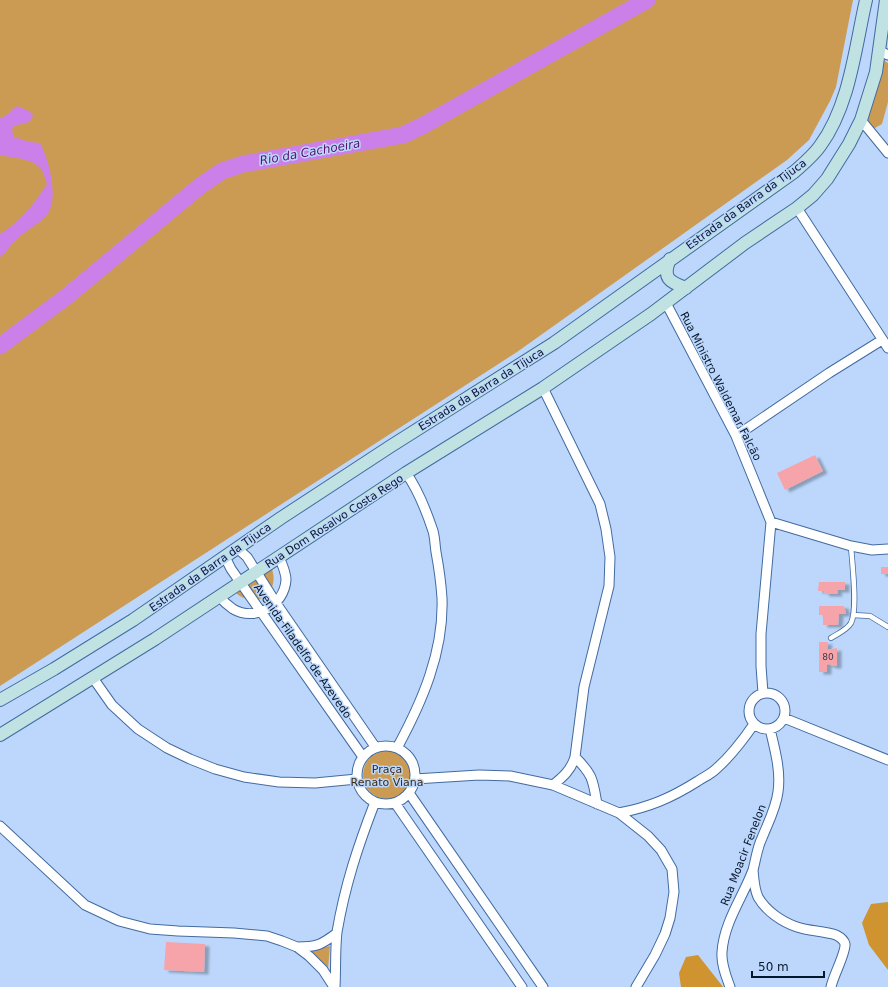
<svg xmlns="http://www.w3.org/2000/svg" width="888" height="987" font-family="'DejaVu Sans',sans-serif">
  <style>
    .green { fill: #cc9b53 }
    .forest { fill: #cf9330 }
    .water { fill: #ca80e8 }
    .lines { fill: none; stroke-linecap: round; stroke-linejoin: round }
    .river { stroke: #ca80e8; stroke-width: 17 }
    .building { fill: #f6a3a9; filter: url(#shadow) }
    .lane-casing { stroke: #426ba0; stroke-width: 6 }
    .street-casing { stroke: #426ba0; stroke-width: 11 }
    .secondary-casing { stroke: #426ba0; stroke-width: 14 }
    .lane { stroke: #fff; stroke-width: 4.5 }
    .street { stroke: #fff; stroke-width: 9 }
    .secondary { stroke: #c1e2e2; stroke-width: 12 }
    .labels { text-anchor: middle; stroke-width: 3; stroke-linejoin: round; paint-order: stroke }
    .number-label { font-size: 9px; fill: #42394a }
    .street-label { font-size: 11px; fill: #06162b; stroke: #bcd7fb }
    .park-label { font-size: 11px; fill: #382a15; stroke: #bcd7fb }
    .water-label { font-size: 12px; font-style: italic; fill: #581170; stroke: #bcd7fb }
  </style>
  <defs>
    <filter id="shadow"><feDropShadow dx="4.5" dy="2.5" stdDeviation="1" flood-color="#0004"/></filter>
  </defs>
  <rect width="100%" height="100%" fill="#bcd7fb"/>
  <path class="green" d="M 0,0 L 853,0 L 836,87 L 830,101 L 809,140 L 787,160 L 517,352 L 0,686 Z
    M 883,60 L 888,63 L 888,102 L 882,124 L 875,128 L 870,127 L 866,122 Z
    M 272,569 C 280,594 256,610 236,593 Z
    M363 775a24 24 0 1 1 48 0a24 24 0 1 1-48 0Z
    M 330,946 L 328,969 L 310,951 Z"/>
  <path class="forest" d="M 888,902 L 888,970 L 869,945 L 862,923 L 871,904 Z
    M 698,955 L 720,983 L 723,987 L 681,987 L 679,973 L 686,957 Z"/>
  <path class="water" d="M 17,106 L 29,111 L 33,115 C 31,126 21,122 13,127 L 12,130 L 14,137 L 30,142 L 40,143 C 49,159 60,201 46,216 C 38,225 26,230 17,239 C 11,244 7,252 0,257 L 0,234 C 20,222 35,203 47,184 C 45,179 44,173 41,169 C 32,158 13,158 0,155 L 0,118 L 5,116 Z"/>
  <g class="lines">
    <path class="river" d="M 0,346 L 66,297 L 200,186 L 222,171 L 243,164 L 403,135 L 422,126 L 647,0"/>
  </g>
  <path class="building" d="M 815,455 L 823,471 L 785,490 L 777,473 Z
    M 881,567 L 888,567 L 888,574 L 881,574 Z
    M 819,582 L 845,582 L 845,590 L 837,590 L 838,594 L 825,594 L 824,591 L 818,591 Z
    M 819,606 L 844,606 L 846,614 L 839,614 L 838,625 L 823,625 L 823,615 L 819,615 Z
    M 819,642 L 828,642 L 827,650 L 837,648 L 837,666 L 831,666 L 831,665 L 827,664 L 827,672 L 819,672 Z
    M 166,942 L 205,944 L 204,972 L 164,970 Z"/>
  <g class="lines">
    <g class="lane-casing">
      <path id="lane" d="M 853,615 L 870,616 L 888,627
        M 831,638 C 837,634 847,630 851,623 C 858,609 852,563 851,546"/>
    </g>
    <g class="street-casing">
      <path id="street" d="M 880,51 L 888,55
        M 861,120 L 888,153
        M 797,208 L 888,348
        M 666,303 L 736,436 L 771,522 L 761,634 L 761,666 L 763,693
        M 543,388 L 600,504 L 606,529 L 610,557 L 609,586 L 584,687 L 575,757 C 571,770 563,777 553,785
        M 736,436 L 829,373 L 882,340
        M 771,522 L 851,546 L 872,550 L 888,549
        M 238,549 L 247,557 L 276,603 L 376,748
        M 226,556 L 227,561 L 231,569 L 363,757
        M 219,596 C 223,601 227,605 233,609 C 255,622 284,606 286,580 C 286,572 282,564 279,557
        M 93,678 L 112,705 L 138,729 L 167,748 L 190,759 L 215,769 L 244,777 L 279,782 L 315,783 L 357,779
        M749 711a18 18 0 1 1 36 0a18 18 0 1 1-36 0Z
        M 784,718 L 888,760
        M357 775a29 29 0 1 1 58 0a29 29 0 1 1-58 0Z
        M 397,748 C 422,702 444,652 442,598 C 441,583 439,568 436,552 C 435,546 435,538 433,531 C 427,513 417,488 406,473
        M 575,757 C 593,775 593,780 597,804
        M 415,779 L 479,775 L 510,776 L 553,785 L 619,813 L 648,836 L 661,850 L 672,869 L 674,892 L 670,918 L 665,934 L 655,955 L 636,987
        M 409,793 L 543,987
        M 395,803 L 522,987
        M 619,813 C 650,807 671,798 698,781 C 704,777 711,774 716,769 C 731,756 743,740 754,724
        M 0,826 L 85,905 L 119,921 L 150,929 L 178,931 L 234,933 L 267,936 L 282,941 L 297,947 L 309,956 L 323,970 L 334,987
        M 753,870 C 754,879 754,888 758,897 C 766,911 782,922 797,927 C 809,931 823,931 836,935 C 840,937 844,940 845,944 C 846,953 833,976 831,987
        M 297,947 C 317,947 321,945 337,933
        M 335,987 C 336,969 335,950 337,932 C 345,885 358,846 375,802
        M 730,987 C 726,976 721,964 722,952 C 724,922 743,897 753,870 C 756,859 757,848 762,838 C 768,823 776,808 778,792 C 781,771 775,750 770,729"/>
    </g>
    <g class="secondary-casing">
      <path id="secondary" d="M 670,259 C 662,278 669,282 686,288
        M 0,700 L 54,669 L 133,620 L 281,518 L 391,446 L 554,343 L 794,172 C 803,164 813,156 820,146 C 850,105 855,48 866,0
        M 0,735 L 155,639 L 406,473 L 543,388 L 651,314 L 745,243 L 797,208 L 813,195 L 827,179 L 849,144 L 861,120 L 876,72 L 886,0"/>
    </g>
    <use href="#lane" class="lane"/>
    <use href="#street" class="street"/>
    <use href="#secondary" class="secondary"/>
  </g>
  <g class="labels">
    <g class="number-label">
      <text x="828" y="660">80</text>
    </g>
    <g class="street-label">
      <text transform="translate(746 204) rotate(-36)" y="4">Estrada da Barra da Tijuca</text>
      <text transform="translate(721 386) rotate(63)" y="4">Rua Ministro Waldemar Falcão</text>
      <text transform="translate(481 389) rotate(-32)" y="4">Estrada da Barra da Tijuca</text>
      <text transform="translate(334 521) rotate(-33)" y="4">Rua Dom Rosalvo Costa Rego</text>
      <text transform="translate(210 567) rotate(-35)" y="4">Estrada da Barra da Tijuca</text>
      <text transform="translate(303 651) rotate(55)" y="4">Avenida Filadelfo de Azevedo</text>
      <text transform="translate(743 855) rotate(-69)" y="4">Rua Moacir Fenelon</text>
    </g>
    <g class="park-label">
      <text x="387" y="773">Praça<tspan x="387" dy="13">Renato Viana</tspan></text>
    </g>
    <g class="water-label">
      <text transform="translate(310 152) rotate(-10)" y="4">Rio da Cachoeira</text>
    </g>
  </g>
  <path d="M752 971v6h72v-6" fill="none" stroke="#06162b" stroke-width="2"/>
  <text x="758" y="971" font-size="12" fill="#06162b" stroke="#bcd7fb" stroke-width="3" paint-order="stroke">50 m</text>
</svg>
